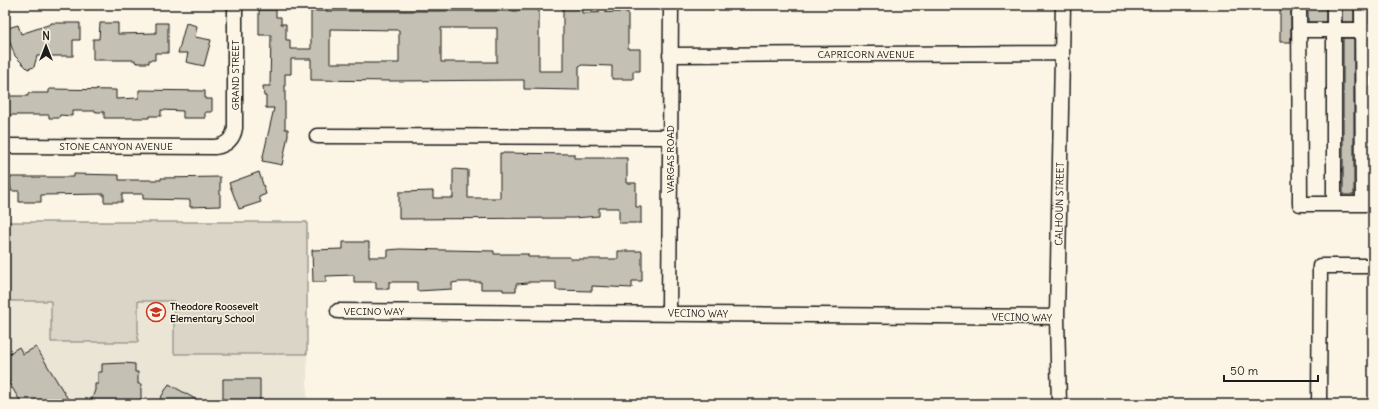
<svg xmlns="http://www.w3.org/2000/svg" width="1378" height="409" font-family="Delius,sans-serif">
  <style>
    .built { fill: #ebe5d6 }
    .green { fill: #dbd5c8; stroke: #7c7872 }
    .building { fill: #c4c0b3; stroke: #1c1c1c; fill-rule: evenodd }
    .lines { fill: none; stroke-linecap: round; stroke-linejoin: round }
    .minor-casing { stroke: #1c1c1c; stroke-width: 17 }
    .minor { stroke: #fcf5e5; stroke-width: 14 }
    .labels { text-anchor: middle; stroke-width: 3; stroke-linejoin: round; paint-order: stroke }
    .street-label { font-size: 10px; fill: #1c1c1c; stroke: #fcf5e5 }
    .poi-label { font-size: 10px; font-weight: bold; fill: #1c1c1c; stroke: #fcf5e5; text-anchor: start }
  </style>
  <rect width="100%" height="100%" fill="#fcf5e5"/>
  <filter id="ink" filterUnits="userSpaceOnUse"><feTurbulence type="fractalNoise" baseFrequency=".025" numOctaves="2"/><feDisplacementMap in="SourceGraphic" scale="8" xChannelSelector="R" yChannelSelector="G"/><feConvolveMatrix kernelMatrix="1 2 1 2 8 2 1 2 1" color-interpolation-filters="sRGB"/></filter>
  <g filter="url(#ink)">
    <path class="built" d="M 5,221 L 308,221 L 307,404 L 5,404 Z"/>
    <path class="green" d="M 5,222 L 307,222 L 307,354 L 174,354 L 174,301 L 138,301 L 138,342 L 51,342 L 51,301 L 5,301 Z"/>
    <path class="building" d="M 520,5 L 539,5 L 539,71 L 563,71 L 563,5 L 582,5 L 582,13 L 628,12 L 628,49 L 640,49 L 640,71 L 633,71 L 633,79 L 612,79 L 612,66 L 582,65 L 579,66 L 579,90 L 524,89 L 524,80 L 392,81 L 311,80 L 311,59 L 291,59 L 291,74 L 285,74 L 285,129 L 288,129 L 288,135 L 282,165 L 262,161 L 274,108 L 266,108 L 266,96 L 264,96 L 263,86 L 270,86 L 271,35 L 259,35 L 259,10 L 276,10 L 276,17 L 281,17 L 281,24 L 286,24 L 286,40 L 290,40 L 290,49 L 311,49 L 311,11 L 520,11 ZM 441,28 L 497,28 L 497,62 L 441,62 ZM 330,29 L 399,30 L 399,63 L 330,63 Z
      M 1280,5 L 1291,5 L 1291,42 L 1280,42 Z
      M 1308,5 L 1326,5 L 1326,22 L 1308,22 Z
      M 1342,5 L 1354,5 L 1354,22 L 1342,22 Z
      M 1370,5 L 1373,5 L 1373,22 L 1371,22 Z
      M 51,23 L 80,23 L 80,40 L 73,40 L 73,56 L 37,56 L 34,67 L 28,69 L 15,56 L 5,29 L 18,25 L 21,34 L 51,24 Z
      M 100,23 L 118,23 L 118,34 L 156,33 L 156,23 L 168,23 L 168,53 L 155,53 L 155,60 L 149,60 L 149,63 L 138,63 L 135,62 L 135,60 L 93,60 L 93,39 L 99,39 Z
      M 186,23 L 197,26 L 195,37 L 211,40 L 204,66 L 186,62 L 188,53 L 178,53 Z
      M 1343,38 L 1354,38 L 1354,195 L 1343,195 Z
      M 1371,38 L 1373,38 L 1373,194 L 1371,194 Z
      M 49,89 L 116,90 L 116,99 L 139,98 L 139,90 L 205,91 L 205,99 L 212,99 L 212,112 L 205,112 L 205,118 L 183,118 L 183,111 L 161,110 L 161,116 L 149,116 L 149,118 L 104,118 L 104,112 L 96,112 L 96,111 L 72,111 L 72,116 L 60,115 L 59,118 L 49,118 L 49,115 L 7,115 L 7,96 L 28,96 L 28,93 L 49,93 Z
      M 500,153 L 574,154 L 574,158 L 627,158 L 627,183 L 636,183 L 636,207 L 641,207 L 641,223 L 619,223 L 619,208 L 599,208 L 599,216 L 574,218 L 399,219 L 399,192 L 433,191 L 433,198 L 453,198 L 453,169 L 468,170 L 468,198 L 500,198 Z
      M 259,172 L 266,194 L 259,197 L 261,202 L 239,209 L 229,183 Z
      M 74,174 L 119,175 L 119,180 L 161,180 L 161,178 L 220,177 L 220,206 L 190,207 L 190,200 L 143,199 L 143,194 L 122,194 L 122,202 L 104,202 L 104,194 L 41,195 L 41,202 L 19,202 L 19,191 L 11,191 L 10,177 L 74,177 Z
      M 343,242 L 369,242 L 369,257 L 388,257 L 388,250 L 400,249 L 494,251 L 494,254 L 528,254 L 528,257 L 570,257 L 570,259 L 618,259 L 618,251 L 642,251 L 642,281 L 632,281 L 632,288 L 592,286 L 592,291 L 556,290 L 556,282 L 528,282 L 528,283 L 516,284 L 516,291 L 503,291 L 503,289 L 481,289 L 481,282 L 458,282 L 452,283 L 452,289 L 417,291 L 417,282 L 389,282 L 389,289 L 376,289 L 376,282 L 354,282 L 354,275 L 326,276 L 326,282 L 313,282 L 312,250 L 343,249 Z
      M 19,347 L 23,354 L 36,347 L 71,404 L 22,404 L 5,376 L 5,356 Z
      M 124,363 L 135,364 L 135,372 L 138,372 L 138,384 L 141,384 L 141,404 L 90,404 L 95,390 L 95,384 L 98,384 L 98,372 L 102,372 L 102,364 Z
      M 223,379 L 260,379 L 260,404 L 223,404 Z
      M 169,384 L 204,404 L 157,404 Z"/>
    <g class="lines">
      <g class="minor-casing">
        <path id="minor" d="M 1299,5 L 1300,204 L 1373,204
          M 1334,5 L 1334,204
          M 1362,5 L 1363,204
          M 1299,30 L 1373,30
          M 670,55 L 1062,53
          M 317,136 L 670,137
          M 5,146 L 215,147 C 226,145 233,140 235,128 L 235,5
          M 338,311 L 1057,317
          M 669,313 L 671,5
          M 1059,404 L 1057,317 L 1063,5
          M 1319,404 L 1320,266 L 1373,266"/>
      </g>
      <use href="#minor" class="minor"/>
    </g>
  </g>
  <defs>
    <g id="school-ring" transform="scale(1)"><circle r="9.5" fill="#fcf5e5" stroke="#c8321e" stroke-width="1.5"/><path d="M0-5L7-2L0 1L-7-2ZM-4 1L0 2.5L4 1V4Q0 6-4 4Z" fill="#c8321e"/></g>
  </defs>
  <g fill-rule="evenodd">
    <use href="#school-ring" x="156" y="312"/>
  </g>
  <g class="labels">
    <g class="street-label">
      <text x="866" y="58">CAPRICORN AVENUE</text>
      <text transform="translate(235 75) rotate(-90)" y="4">GRAND STREET</text>
      <text x="116" y="150">STONE CANYON AVENUE</text>
      <text transform="translate(670 159) rotate(-90)" y="4">VARGAS ROAD</text>
      <text transform="translate(1059 204) rotate(-89)" y="4">CALHOUN STREET</text>
      <text x="374" y="315">VECINO WAY</text>
      <text transform="translate(698 313) rotate(1)" y="4">VECINO WAY</text>
      <text transform="translate(1022 317) rotate(1)" y="4">VECINO WAY</text>
    </g>
    <g class="poi-label">
      <text x="170" y="310">Theodore Roosevelt<tspan x="170" dy="12">Elementary School</tspan></text>
    </g>
  </g>
  <rect width="1378" height="409" fill="none" stroke="#fcf5e5" stroke-width="20"/>
  <rect x="10" y="10" width="1358" height="389" fill="none" stroke="#1c1c1c" stroke-width="1.5" filter="url(#ink)"/>
  <g transform="translate(46 46)" stroke="#fcf5e5" stroke-width="3" paint-order="stroke">
  <path d="M0-3L7 15L0 10L-7 15Z" fill="#1c1c1c"/>
  <text y="-6" font-size="11" font-weight="bold" text-anchor="middle" fill="#1c1c1c">N</text>
  </g>
  <path d="M1224 375v6h94v-6" fill="none" stroke="#1c1c1c" stroke-width="2"/>
  <text x="1230" y="375" font-size="12" fill="#1c1c1c" stroke="#fcf5e5" stroke-width="3" paint-order="stroke">50 m</text>
</svg>
